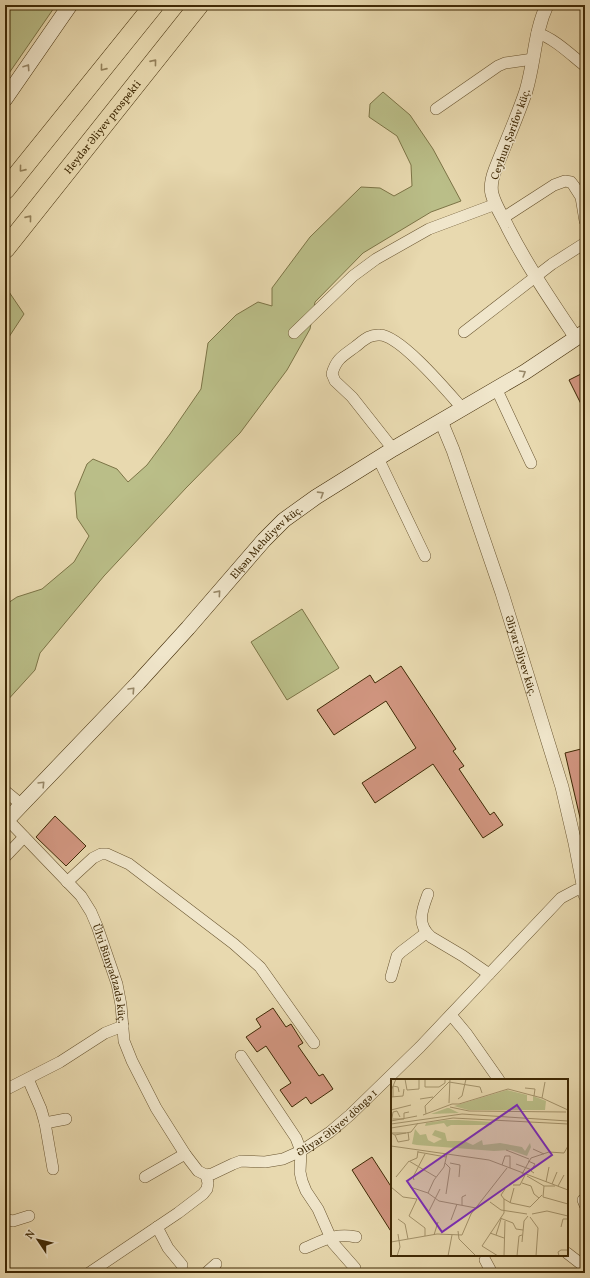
<svg xmlns="http://www.w3.org/2000/svg" width="590" height="1278" font-family="Vollkorn,serif">
  <style>
    .green { fill: #babe88; stroke: #7c7446 }
    .building { fill: #d0957f; stroke: #3f2905 }
    .lines { fill: none; stroke-linecap: round; stroke-linejoin: round }
    .minor-casing { stroke: #695530; stroke-width: 12 }
    .tertiary-casing { stroke: #695530; stroke-width: 14 }
    .secondary-casing { stroke: #3f2905; stroke-width: 16 }
    .motorway-casing { stroke: #3f2905; stroke-width: 20 }
    .minor { stroke: #f0e6cb; stroke-width: 11 }
    .tertiary { stroke: #f0e6cb; stroke-width: 13 }
    .secondary { stroke: #f0e6cb; stroke-width: 15 }
    .motorway { stroke: #e8d9af; stroke-width: 19 }
    .oneway { stroke: #94815a }
    .oneway2 { stroke: #988868 }
    .labels { text-anchor: middle; stroke-width: 3; stroke-linejoin: round; paint-order: stroke }
    .street-label { font-size: 11px; fill: #3f2905; stroke: #f0e6cb }
    .inset-road { fill: none; stroke: #a4936b; stroke-width: 1 }
    .view { fill: #7b2cbf; fill-opacity: 0.15; stroke: #7b2cbf; stroke-width: 2 }
    .inset-edge { fill: none; stroke: #3f2905; stroke-width: 2 }
  </style>
  <rect width="100%" height="100%" fill="#e8d9af"/>
  <filter id="stains"><feTurbulence type="fractalNoise" baseFrequency=".005" numOctaves="4"/><feColorMatrix values="0 0 0 0 .2 0 0 0 0 .09 0 0 0 0 .02 0 0 0 .5 -.17"/></filter>
  <radialGradient id="worn" r=".72"><stop offset=".6" stop-color="#630" stop-opacity="0"/><stop offset="1" stop-color="#630" stop-opacity=".3"/></radialGradient>
  <path class="green" d="M 5,5 L 56,5 L 5,79 Z
    M 383,92 L 410,115 L 433,149 L 461,201 L 431,212 L 363,253 L 315,302 L 310,329 L 287,370 L 240,433 L 186,488 L 104,576 L 40,653 L 35,670 L 5,703 L 5,605 L 17,597 L 42,589 L 74,562 L 89,536 L 77,518 L 75,493 L 87,464 L 93,459 L 117,469 L 128,482 L 147,465 L 170,434 L 201,389 L 208,343 L 236,315 L 258,302 L 272,306 L 272,288 L 310,237 L 361,187 L 380,188 L 394,196 L 412,186 L 411,165 L 397,136 L 369,117 L 370,104 Z
    M 5,286 L 24,314 L 5,343 Z
    M 302,609 L 339,668 L 287,700 L 251,642 Z"/>
  <path class="building" d="M 585,372 L 585,412 L 569,380 Z
    M 401,666 L 456,749 L 453,751 L 464,766 L 459,769 L 490,815 L 494,812 L 503,825 L 483,838 L 433,764 L 375,803 L 362,783 L 416,748 L 386,701 L 334,735 L 317,710 L 370,675 L 375,683 Z
    M 585,748 L 585,822 L 581,822 L 565,753 Z
    M 55,816 L 86,846 L 66,866 L 36,837 Z
    M 273,1008 L 286,1027 L 291,1024 L 303,1043 L 298,1046 L 319,1076 L 323,1074 L 333,1089 L 311,1104 L 306,1097 L 292,1107 L 280,1090 L 291,1083 L 266,1046 L 257,1052 L 246,1037 L 261,1027 L 256,1019 Z
    M 372,1157 L 392,1188 L 392,1233 L 352,1170 Z"/>
  <g class="lines">
    <g class="minor-casing">
      <g id="minor">
        <path d="M 537,33 C 554,38 571,55 585,66"/>
        <path d="M 436,109 L 498,66 L 505,63 L 533,59"/>
        <path d="M 503,218 L 554,185 L 565,181 L 571,182 L 574,186 L 581,197 L 585,221"/>
        <path d="M 464,332 L 552,264 L 585,243"/>
        <path d="M 294,333 L 353,276 L 376,259 L 429,229 L 496,204"/>
        <path d="M 496,388 L 531,463"/>
        <path d="M 393,449 L 352,397 L 335,381 L 332,374 C 336,359 343,356 355,347 C 363,341 369,334 380,335 C 401,336 447,391 462,408"/>
        <path d="M 378,458 L 425,556"/>
        <path d="M 5,791 L 22,805"/>
        <path id="s1" d="M 8,820 L 81,896 L 91,912 L 97,926 L 117,984 L 121,1005 L 124,1041 L 132,1061 L 156,1108 L 185,1154 L 198,1171 L 206,1175 L 212,1174 L 233,1164 L 241,1161 L 265,1162 L 283,1159 L 301,1151 L 330,1132 L 350,1115 L 420,1047 L 561,898 L 576,890 L 583,888"/>
        <path d="M 5,857 L 24,837"/>
        <path d="M 67,882 L 93,858 L 101,854 L 107,854 L 129,864 L 234,944 L 260,967 L 314,1043"/>
        <path d="M 428,894 C 422,910 416,924 431,937 L 463,956 L 489,974"/>
        <path d="M 391,977 L 397,956 L 401,952 L 426,933"/>
        <path d="M 451,1015 L 466,1033 L 499,1080"/>
        <path d="M 241,1056 L 296,1138 L 301,1151 L 300,1172 L 302,1181 L 306,1191 L 318,1209 L 333,1243 L 355,1268"/>
        <path d="M 28,1079 L 41,1109 L 45,1123 L 53,1169"/>
        <path d="M 5,1090 L 60,1062 L 105,1033 L 123,1026"/>
        <path d="M 45,1123 L 66,1119"/>
        <path d="M 145,1177 L 185,1154"/>
        <path d="M 583,1200 L 585,1205"/>
        <path d="M 5,1219 L 13,1221 L 29,1216"/>
        <path d="M 157,1227 L 168,1248 L 182,1265"/>
        <path d="M 305,1248 C 324,1240 335,1233 356,1237"/>
        <path d="M 567,1253 L 585,1267"/>
        <path d="M 485,1260 L 492,1273"/>
        <path d="M 89,1273 L 178,1213 L 203,1194 L 207,1189 L 208,1183 L 206,1175"/>
        <path d="M 206,1273 L 216,1264"/>
      </g>
    </g>
    <g class="tertiary-casing">
      <g id="tertiary">
        <path d="M 547,5 C 534,33 535,61 526,91 C 517,118 505,144 495,170 C 492,178 490,186 492,194 C 495,206 503,217 508,228 C 528,267 552,302 576,338"/>
        <path id="s2" d="M 441,421 L 453,450 L 502,593 L 562,787 L 575,843 L 585,895"/>
      </g>
    </g>
    <g class="secondary-casing">
      <g id="secondary">
        <path d="M 5,99 L 70,5"/>
        <path id="s3" d="M 5,822 L 138,683 L 188,628 L 264,540 L 284,520 L 316,497 L 393,449 L 525,372 L 585,332"/>
      </g>
    </g>
    <g class="motorway-casing">
      <g id="motorway">
        <path d="M 5,190 L 154,5"/>
        <path id="s4" d="M 5,249 L 199,5"/>
      </g>
    </g>
    <use href="#minor" class="minor"/>
    <use href="#tertiary" class="tertiary"/>
    <use href="#secondary" class="secondary"/>
    <use href="#motorway" class="motorway"/>
  </g>
  <defs><path id="oneway-chevron" d="M-2-3.5L2.5 0L-2 3.5" fill="none" stroke-width="1.6" stroke-linecap="round" stroke-linejoin="round"/></defs>
  <g class="oneway">
    <use href="#oneway-chevron" transform="translate(154 62) rotate(-51)"/>
    <use href="#oneway-chevron" transform="translate(103 68) rotate(129)"/>
    <use href="#oneway-chevron" transform="translate(22 169) rotate(129)"/>
    <use href="#oneway-chevron" transform="translate(29 218) rotate(-51)"/>
  </g>
  <g class="oneway2">
    <use href="#oneway-chevron" transform="translate(27 67) rotate(-56)"/>
    <use href="#oneway-chevron" transform="translate(523 373) rotate(-31)"/>
    <use href="#oneway-chevron" transform="translate(321 494) rotate(-32)"/>
    <use href="#oneway-chevron" transform="translate(218 593) rotate(-49)"/>
    <use href="#oneway-chevron" transform="translate(132 690) rotate(-47)"/>
    <use href="#oneway-chevron" transform="translate(42 784) rotate(-46)"/>
  </g>
  <g class="labels">
    <g class="street-label">
      <text dy="4" stroke="none"><textPath href="#s4" startOffset="156">Heydər Əliyev prospekti</textPath></text>
      <text transform="translate(510 134) rotate(-70)" y="4">Ceyhun Şərifov küç.</text>
      <text dy="4" stroke="none"><textPath href="#s3" startOffset="383">Elşən Mehdiyev küç.</textPath></text>
      <text dy="4" stroke="none"><textPath href="#s2" startOffset="248">Əliyar Əliyev küç.</textPath></text>
      <text dy="4" stroke="none"><textPath href="#s1" startOffset="189">Ülvi Bünyadzadə küç.</textPath></text>
      <text dy="4" stroke="none"><textPath href="#s1" startOffset="563">Əliyar Əliyev döngə 1</textPath></text>
    </g>
  </g>
  <g transform="translate(391 1079)">
    <rect width="177" height="177" fill="#e8d9af"/>
    <path d="M 116,11 L 136,16 L 136,22 L 142,22 L 142,17 L 155,22 L 154,31 L 77,31 L 63,27 ZM 58,29 L 68,34 L 40,35 L 56,29 ZM 55,41 L 68,41 L 102,43 L 100,46 L 60,46 L 56,48 L 53,44 L 34,47 L 35,44 ZM 24,50 L 29,56 L 35,55 L 37,61 L 43,64 L 51,60 L 41,56 L 44,51 L 54,54 L 56,62 L 73,62 L 82,66 L 91,61 L 92,66 L 109,64 L 131,68 L 134,72 L 139,64 L 140,68 L 136,77 L 119,71 L 103,72 L 26,66 L 21,65 Z" fill="#babe88"/>
    <path class="inset-road" d="M 14,0 L 16,11 L 28,10 L 28,0M 34,0 L 34,8 L 48,8 L 54,4 L 54,0M 134,9 L 144,10 L 143,17M 0,12 L 5,0M 0,18 L 12,17 L 13,10M 2,18 L 2,7 L 7,8 L 8,13M 151,19 L 154,3M 29,20 L 42,18M 67,20 L 71,17 L 75,0M 58,24 L 59,0M 61,25 L 68,25 L 117,10 L 151,19 L 177,31M 59,28 L 78,32 L 175,33M 0,31 L 20,26M 35,35 L 34,27 L 58,3 L 89,8 L 91,14M 32,36 L 61,25M 1,39 L 2,33 L 6,32 L 9,38M 0,40 L 13,40 L 13,34 L 18,33M 0,42 L 26,37M 0,45 L 71,35 L 177,42M 0,49 L 62,39 L 177,45M 0,54 L 4,56 L 20,53 L 27,44M 1,54 L 15,54M 4,56 L 7,63 L 18,61 L 17,53M 0,67 L 98,81 L 177,111M 142,70 L 153,75M 115,71 L 138,80M 27,73 L 55,78M 56,75 L 53,88 L 43,101 L 37,114 L 48,122 L 85,129M 19,82 L 26,79 L 27,72M 137,82 L 144,85 L 140,92 L 143,94M 54,84 L 59,89 L 55,115M 59,84 L 69,86 L 68,98M 125,85 L 141,91M 111,86 L 114,77 L 119,77 L 119,89M 131,95 L 140,79 L 158,73 L 173,74 L 177,67M 136,97 L 153,107 L 164,107M 5,98 L 18,82 L 45,98M 23,101 L 22,98 L 34,75M 155,103 L 158,88M 131,104 L 140,107 L 143,115 L 148,119M 161,105 L 166,93M 122,106 L 129,106 L 134,96M 153,107 L 152,118 L 177,125M 167,107 L 173,96M 0,108 L 12,118 L 26,120 L 18,137 L 34,149 L 34,157M 19,108 L 37,114M 114,110 L 110,116 L 113,120 L 120,124 L 139,128 L 151,116M 99,123 L 110,131 L 136,135M 119,124 L 123,109M 71,126 L 71,118 L 75,116M 38,132 L 49,110M 141,135 L 156,132 L 177,137M 139,138 L 147,149 L 145,177M 109,139 L 122,144 L 125,150 L 132,151M 7,140 L 14,145 L 17,160M 60,141 L 66,125M 170,148 L 172,140 L 177,140M 67,152 L 68,160 L 85,177M 99,154 L 113,159M 43,156 L 47,143M 105,156 L 110,140M 0,163 L 46,155 L 71,156 L 80,135 L 116,89M 131,163 L 133,142 L 137,137M 6,177 L 9,168 L 7,155M 57,177 L 61,156M 107,177 L 91,167 L 113,134 L 113,120M 113,177 L 114,142M 126,177 L 128,157 L 131,156M 168,177 L 167,173 L 170,171 L 177,171"/>
    <path class="view" d="M 126,26 L 161,76 L 51,153 L 16,102 Z"/>
    <rect width="177" height="177" class="inset-edge"/>
  </g>
  <rect width="590" height="1278" fill="none" stroke="#e8d9af" stroke-width="20"/>
  <rect x="6" y="6" width="578" height="1266" fill="none" stroke="#3f2905" stroke-width="2"/>
  <rect x="10" y="10" width="570" height="1258" fill="none" stroke="#3f2905"/>
  <g transform="translate(38 1240) rotate(305)" stroke="#f0e6cb" stroke-width="3" paint-order="stroke">
  <path d="M0-3L7 15L0 10L-7 15Z" fill="#3f2905"/>
  <text y="-6" font-size="11" font-weight="bold" text-anchor="middle" fill="#3f2905">N</text>
  </g>
  <rect width="100%" height="100%" filter="url(#stains)"/>
  <rect width="100%" height="100%" fill="url(#worn)"/>
</svg>
